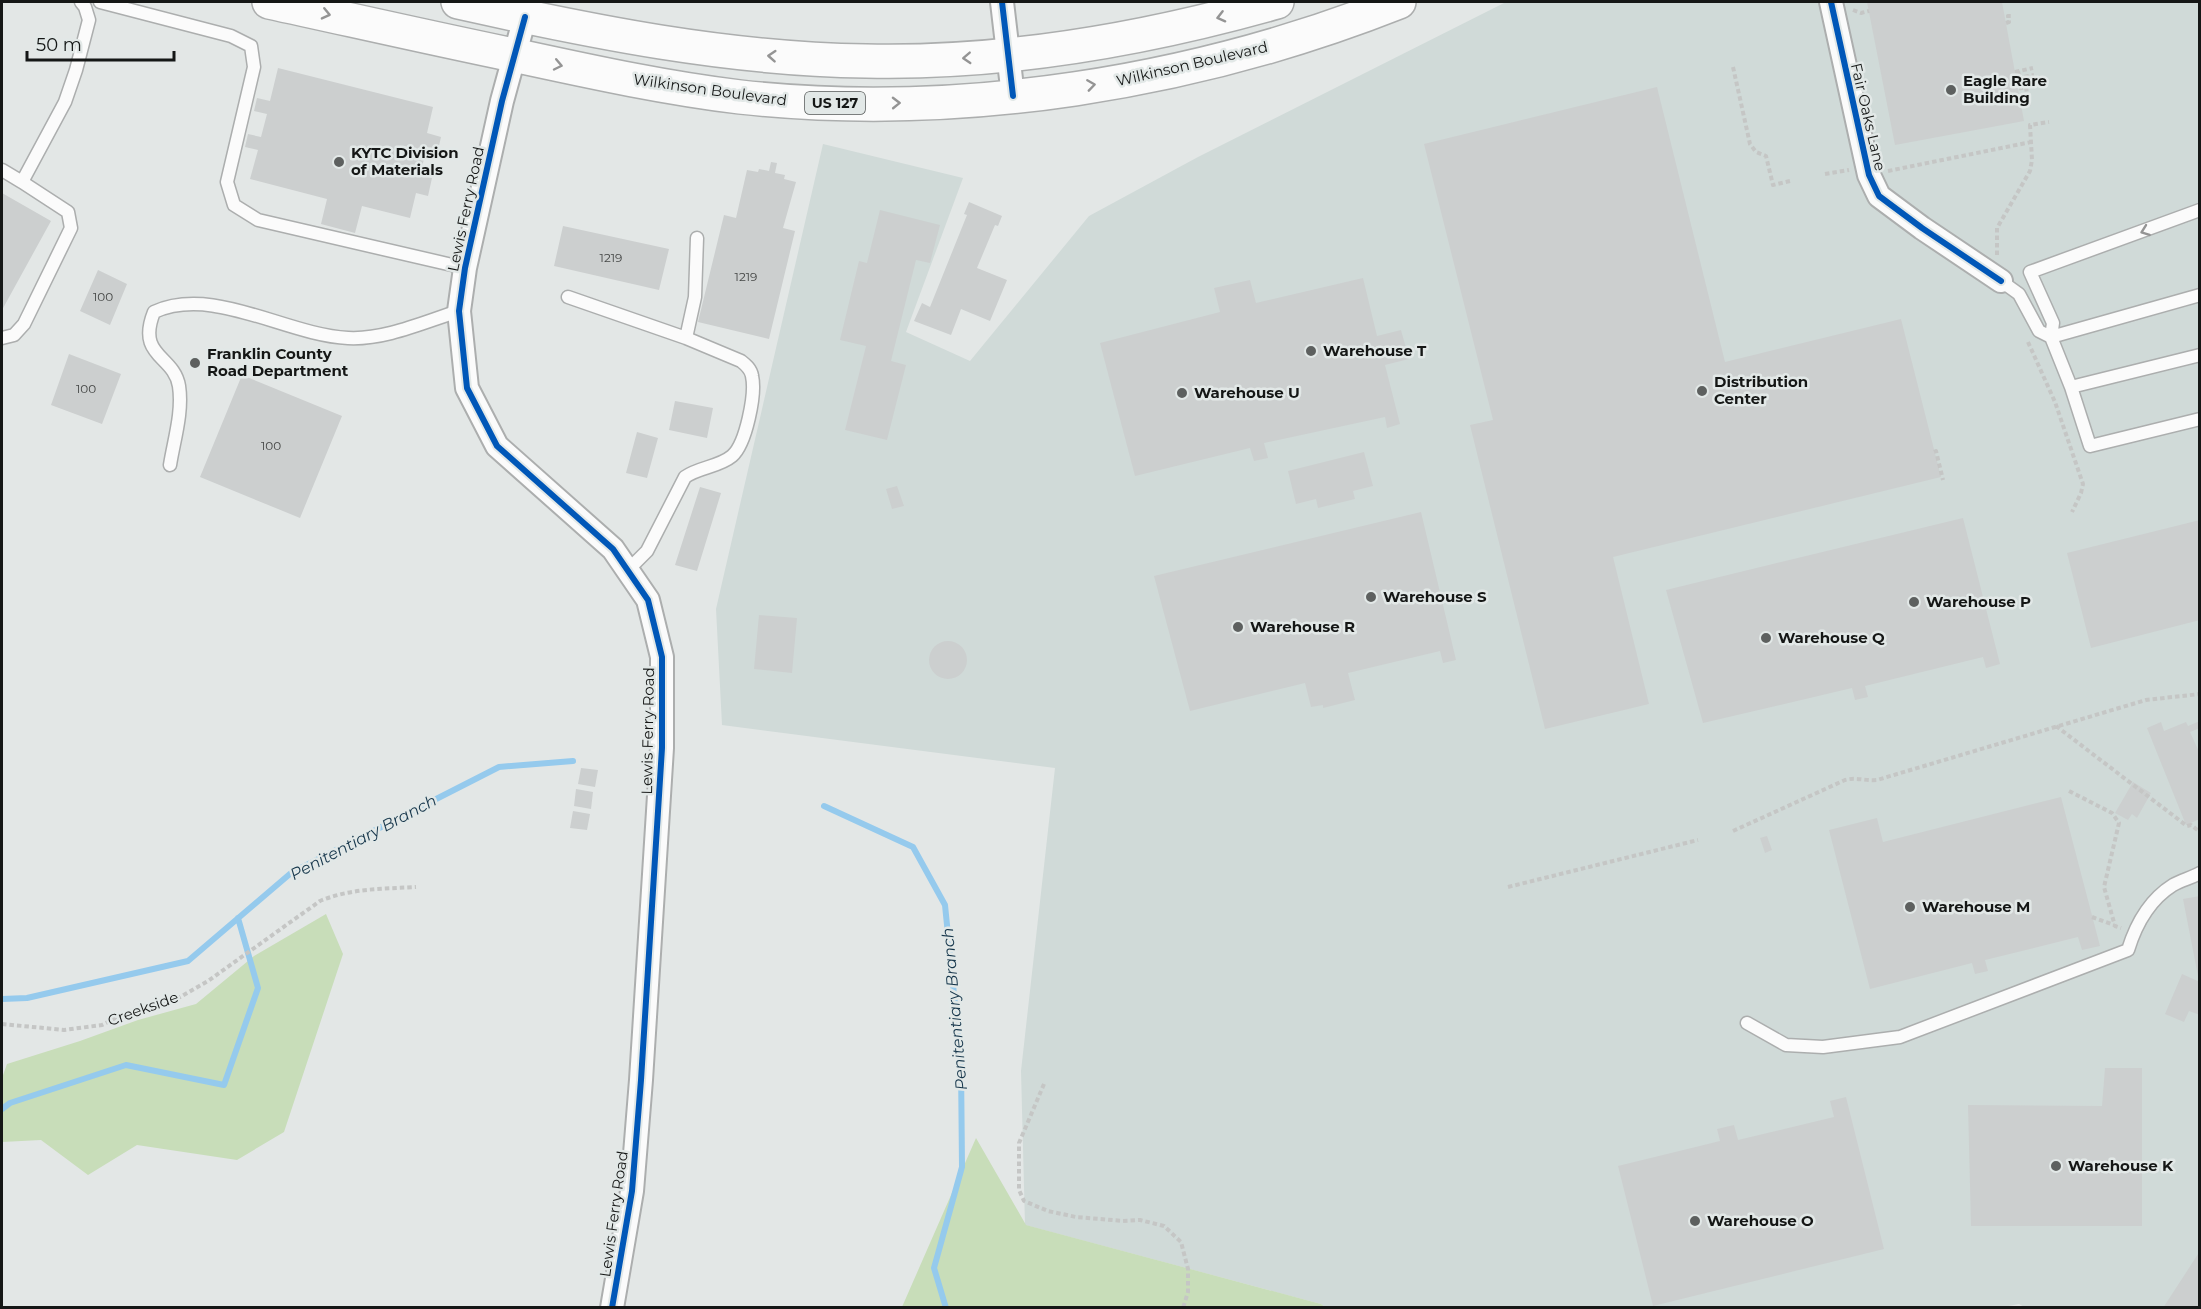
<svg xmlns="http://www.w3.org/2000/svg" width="2201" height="1309" font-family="Montserrat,sans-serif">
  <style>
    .built { fill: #d0dad8 }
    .green { fill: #c8ddb9 }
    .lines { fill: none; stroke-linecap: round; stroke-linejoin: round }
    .stream { stroke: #95caed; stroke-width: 6 }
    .building { fill: #cccfcf }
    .service-casing { stroke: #acaeae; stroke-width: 15 }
    .minor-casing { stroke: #acaeae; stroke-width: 26 }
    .trunk-casing { stroke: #acaeae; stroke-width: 36 }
    .path { stroke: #c5c6c5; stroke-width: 4; stroke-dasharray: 4.5 3; stroke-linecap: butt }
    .service { stroke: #fbfbfb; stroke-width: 12 }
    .minor { stroke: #fbfbfb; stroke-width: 22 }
    .trunk { stroke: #fbfbfb; stroke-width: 33 }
    .cycleway-casing { stroke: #e2e8e7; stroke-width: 10 }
    .cycleway { stroke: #0057b8; stroke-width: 6 }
    .oneway { stroke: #949494 }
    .poi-dot { fill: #5d605f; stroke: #e2e8e7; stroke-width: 2 }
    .labels { text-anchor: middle; stroke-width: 5; stroke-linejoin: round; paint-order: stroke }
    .number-label { font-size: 12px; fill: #444645 }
    .shield { fill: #e2e8e7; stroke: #525655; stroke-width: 1.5 }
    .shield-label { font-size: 14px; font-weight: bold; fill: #151716 }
    .street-label { font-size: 15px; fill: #151716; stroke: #e2e8e7 }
    .poi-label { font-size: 15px; font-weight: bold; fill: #151716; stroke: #e2e8e7; text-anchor: start }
    .water-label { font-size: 16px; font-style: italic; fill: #16364b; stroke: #e2e8e7 }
  </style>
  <rect width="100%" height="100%" fill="#e3e7e6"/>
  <path class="built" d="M 1506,2 L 2199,2 L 2199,1307 L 2026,1308 L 2019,1304 L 1998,1308 L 1325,1307 L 1321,1304 L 1025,1225 L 1021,1071 L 1055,768 L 722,725 L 716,609 L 823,144 L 963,178 L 906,332 L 970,361 L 1089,216 L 1198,157 Z"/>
  <path class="green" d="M 326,914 L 343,954 L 284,1132 L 237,1160 L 137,1145 L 88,1175 L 41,1140 L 2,1142 L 2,1078 L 7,1064 L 80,1041 L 138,1020 L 196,1004 L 254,956 Z
    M 976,1138 L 1026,1225 L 1321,1304 L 1325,1307 L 902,1307 Z"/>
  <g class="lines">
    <path class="stream" d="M 824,806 L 913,847 L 945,905 L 961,1064 L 962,1167 L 934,1268 L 946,1308
      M 2,999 L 27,998 L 188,961 L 291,873 L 499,767 L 573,761
      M 2,1109 L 10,1103 L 126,1065 L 224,1085 L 258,988 L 238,918"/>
  </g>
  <path class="building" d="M 1867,2 L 2002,2 L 2024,121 L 1895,145 Z
    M 278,68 L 433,107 L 427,133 L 441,137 L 438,150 L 427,147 L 420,175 L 432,178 L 428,196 L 416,193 L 410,218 L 362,206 L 355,233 L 321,224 L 327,199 L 250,179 L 258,150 L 245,147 L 248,134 L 261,137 L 267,114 L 254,111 L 257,98 L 270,101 Z
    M 1657,87 L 1725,362 L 1901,319 L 1941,477 L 1613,557 L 1649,704 L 1545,729 L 1470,425 L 1493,420 L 1424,144 Z
    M 771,162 L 777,163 L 775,173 L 785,175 L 784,179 L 796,182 L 783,228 L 795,231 L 769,339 L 698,322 L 724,215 L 736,218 L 747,170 L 758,172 L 759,169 L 769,171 Z
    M 2,193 L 51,221 L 2,310 Z
    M 969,202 L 1002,216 L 998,226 L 995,225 L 977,268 L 1007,280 L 990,321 L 961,309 L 951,335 L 914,321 L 922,303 L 930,307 L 967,215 L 964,214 Z
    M 880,210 L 940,225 L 930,263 L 916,260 L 891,361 L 906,365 L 887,440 L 845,430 L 866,346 L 840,340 L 859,261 L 867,263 Z
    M 563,226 L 669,249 L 659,290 L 554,266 Z
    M 98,270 L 127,284 L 110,325 L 80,311 Z
    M 1363,278 L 1377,336 L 1401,330 L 1409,359 L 1385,365 L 1400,424 L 1387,428 L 1385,417 L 1264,443 L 1268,458 L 1254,461 L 1250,448 L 1135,476 L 1100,343 L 1220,312 L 1214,288 L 1250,280 L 1256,303 Z
    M 69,354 L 121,374 L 102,424 L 51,405 Z
    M 242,375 L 342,416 L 300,518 L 200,477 Z
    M 675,401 L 713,408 L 707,438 L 669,430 Z
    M 637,432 L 658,438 L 647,478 L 626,473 Z
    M 1364,452 L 1373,486 L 1353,491 L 1355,499 L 1318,508 L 1316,499 L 1296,504 L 1288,471 Z
    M 897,486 L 904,506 L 892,509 L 886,489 Z
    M 700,487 L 721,493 L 697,571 L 675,565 Z
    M 1421,512 L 1456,660 L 1443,663 L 1440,651 L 1348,673 L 1355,700 L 1323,708 L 1323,705 L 1311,707 L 1305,683 L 1190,711 L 1154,576 Z
    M 1963,518 L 2000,664 L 1986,668 L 1983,657 L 1865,686 L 1868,697 L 1855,700 L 1852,688 L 1703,723 L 1666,590 Z
    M 2200,520 L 2200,620 L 2091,648 L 2067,553 Z
    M 759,615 L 797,618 L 792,673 L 754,669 Z
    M929 660a19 19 0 1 1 38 0a19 19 0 1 1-38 0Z
    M 2200,721 L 2200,728 L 2190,732 L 2200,754 L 2200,819 L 2186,825 L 2147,728 L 2161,722 L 2164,731 L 2186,722 L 2188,726 Z
    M 581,768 L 598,770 L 595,787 L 578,784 Z
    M 2133,782 L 2151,793 L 2137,818 L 2132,814 L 2128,820 L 2115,813 Z
    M 576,789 L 593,792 L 591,809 L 574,806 Z
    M 2061,797 L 2100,946 L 2082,950 L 2078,937 L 1985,960 L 1988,971 L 1975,974 L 1972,963 L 1870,989 L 1829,830 L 1877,818 L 1883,842 Z
    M 573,811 L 590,814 L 587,830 L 570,828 Z
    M 1767,836 L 1772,850 L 1765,853 L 1760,838 Z
    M 2200,896 L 2200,976 L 2198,976 L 2183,899 Z
    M 2182,974 L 2200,982 L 2200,1015 L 2189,1011 L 2184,1022 L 2165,1014 Z
    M 2105,1068 L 2142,1068 L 2142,1226 L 1971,1226 L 1968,1105 L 2102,1106 Z
    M 1846,1097 L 1884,1249 L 1653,1306 L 1618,1166 L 1720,1141 L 1717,1129 L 1734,1125 L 1738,1140 L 1834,1117 L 1830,1101 Z
    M 2200,1251 L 2200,1308 L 2163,1308 Z"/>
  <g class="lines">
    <g class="service-casing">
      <path id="service" d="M 100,2 L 231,36 L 251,46 L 254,67 L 227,182 L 234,205 L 258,220 L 465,268
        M 2,170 L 22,182
        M 2001,281 L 2019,294 L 2039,331 L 2051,337 L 2200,295
        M 568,297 L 686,338 L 741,361 C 746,365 751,369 752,376 C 756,394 746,444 732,456 C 719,467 699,467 685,477 L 647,551 L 628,570
        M 2,338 L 14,335 L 24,324 L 71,228 L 68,212 L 22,182 L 65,102 L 76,70 L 89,20 L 85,7 L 81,2
        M 686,338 L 695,297 L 697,238
        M 2200,355 L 2071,387 L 2090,446 L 2200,419
        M 2071,387 L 2051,337 L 2053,323 L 2030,272 L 2200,210
        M 170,465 C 174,440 183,412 179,386 C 174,355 136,357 154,312 C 213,285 286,335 348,338 C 385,340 424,322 459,311
        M 1747,1023 L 1786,1045 L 1823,1047 L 1900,1037 L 2128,950 C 2136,924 2149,900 2173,885 C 2182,880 2191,878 2200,873"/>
    </g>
    <g class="minor-casing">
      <path id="minor" d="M 1002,2 L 1013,96
        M 1831,2 L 1869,175 L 1879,196 L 1922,228 L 2001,281
        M 525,17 L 502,101 L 465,268 L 459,311 L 467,388 L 497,446 L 613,549 L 648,600 L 662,657 L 662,748 L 641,1080 L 632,1191 L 612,1308"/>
    </g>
    <g class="trunk-casing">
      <path id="trunk" d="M 269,2 C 352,20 435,39 518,56 C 592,72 665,88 740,97 C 960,121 1194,83 1399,2
        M 458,2 C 593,32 727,59 866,61 C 1006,64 1143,40 1277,2"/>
    </g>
    <path class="path" d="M 1853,10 L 1861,13 L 1869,11
      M 2006,23 L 2009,22 L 2008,16 L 2012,16
      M 1733,67 L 1750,144 L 1756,152 L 1766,156 L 1773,185 L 1790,181
      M 2018,71 L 2024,105 L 2029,104 L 2024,77 L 2034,75
      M 2015,72 L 2033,68
      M 1888,171 L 2031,142
      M 1825,174 L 1849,170
      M 1997,255 L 1997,228 L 2030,171 L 2032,160 L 2030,125 L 2049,122
      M 2028,342 L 2055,402 L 2083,484 L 2081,493 L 2072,512
      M 1934,452 L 1936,451 L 1943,480
      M 2056,726 L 2187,826 L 2191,825 L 2200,832
      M 2069,791 L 2112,813 L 2119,823 L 2104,887 L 2115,926 L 2121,928
      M 1733,831 L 1845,780 C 1856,777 1865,781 1877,780 L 2146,700 L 2200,694
      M 1508,887 L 1698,840
      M 2092,917 L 2114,925
      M 2,1024 L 64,1030 L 102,1025 L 121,1015 L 180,997 L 208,981 L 320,901 C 351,888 383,889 416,887
      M 1044,1084 L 1019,1143 L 1019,1190 L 1024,1201 L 1048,1211 L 1076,1217 L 1123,1221 L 1140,1220 L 1164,1226 L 1181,1242 L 1188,1269 L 1188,1292 L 1183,1308"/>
    <use href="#service" class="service"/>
    <use href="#minor" class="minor"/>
    <use href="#trunk" class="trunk"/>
    <g class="cycleway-casing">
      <path id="cycleway" d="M 1002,2 L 1013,96
        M 1831,2 L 1869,175 L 1879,196 L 1922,228 L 2001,281
        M 525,17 L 502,101 L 465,268 L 459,311 L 467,388 L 497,446 L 613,549 L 648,600 L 662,657 L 662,748 L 641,1080 L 632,1191 L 612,1308"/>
    </g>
    <use href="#cycleway" class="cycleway"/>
  </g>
  <defs><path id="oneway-chevron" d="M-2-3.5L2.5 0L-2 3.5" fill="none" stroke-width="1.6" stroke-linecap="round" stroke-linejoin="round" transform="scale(1.5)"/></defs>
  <g class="oneway">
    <use href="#oneway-chevron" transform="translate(326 14) rotate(13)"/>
    <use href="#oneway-chevron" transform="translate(1221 17) rotate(166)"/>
    <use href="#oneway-chevron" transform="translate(772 56) rotate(-176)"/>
    <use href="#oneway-chevron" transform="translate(967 58) rotate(177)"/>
    <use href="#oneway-chevron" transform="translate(558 65) rotate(12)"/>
    <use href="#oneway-chevron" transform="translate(1091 85) rotate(-8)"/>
    <use href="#oneway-chevron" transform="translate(896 103) rotate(-1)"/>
    <use href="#oneway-chevron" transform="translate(2145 231) rotate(160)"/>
  </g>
  <g class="poi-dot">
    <circle cx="1951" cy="90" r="6"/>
    <circle cx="339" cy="162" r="6"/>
    <circle cx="1311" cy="351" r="6"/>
    <circle cx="195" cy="363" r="6"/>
    <circle cx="1702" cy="391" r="6"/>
    <circle cx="1182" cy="393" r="6"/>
    <circle cx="1371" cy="597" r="6"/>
    <circle cx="1914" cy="602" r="6"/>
    <circle cx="1238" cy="627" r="6"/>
    <circle cx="1766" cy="638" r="6"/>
    <circle cx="1910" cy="907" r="6"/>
    <circle cx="2056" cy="1166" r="6"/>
    <circle cx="1695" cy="1221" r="6"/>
  </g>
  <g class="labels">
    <g class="number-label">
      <text x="611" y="262">1219</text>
      <text x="746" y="281">1219</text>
      <text x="103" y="301">100</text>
      <text x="86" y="393">100</text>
      <text x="271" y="450">100</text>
    </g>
    <rect class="shield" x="805" y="92" width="60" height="22" rx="4.5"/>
    <g class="shield-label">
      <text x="835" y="108">US 127</text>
    </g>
    <g class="street-label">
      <text transform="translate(1192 64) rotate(-13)" y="5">Wilkinson Boulevard</text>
      <text transform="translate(710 90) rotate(8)" y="5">Wilkinson Boulevard</text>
      <text transform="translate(1868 117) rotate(77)" y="5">Fair Oaks Lane</text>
      <text transform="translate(466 209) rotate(-78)" y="5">Lewis Ferry Road</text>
      <text transform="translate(648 731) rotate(-89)" y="5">Lewis Ferry Road</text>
      <text transform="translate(143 1009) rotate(-20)" y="5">Creekside</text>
      <text transform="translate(614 1214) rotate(-82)" y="5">Lewis Ferry Road</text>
    </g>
    <g class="poi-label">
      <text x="1963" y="86">Eagle Rare<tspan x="1963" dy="17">Building</tspan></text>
      <text x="351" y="158">KYTC Division<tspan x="351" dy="17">of Materials</tspan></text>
      <text x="1323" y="356">Warehouse T</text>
      <text x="207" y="359">Franklin County<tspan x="207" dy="17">Road Department</tspan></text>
      <text x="1714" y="387">Distribution<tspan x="1714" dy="17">Center</tspan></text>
      <text x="1194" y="398">Warehouse U</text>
      <text x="1383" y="602">Warehouse S</text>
      <text x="1926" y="607">Warehouse P</text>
      <text x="1250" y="632">Warehouse R</text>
      <text x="1778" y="643">Warehouse Q</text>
      <text x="1922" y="912">Warehouse M</text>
      <text x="2068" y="1171">Warehouse K</text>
      <text x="1707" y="1226">Warehouse O</text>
    </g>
    <g class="water-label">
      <text transform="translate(363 837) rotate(-28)" y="6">Penitentiary Branch</text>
      <text transform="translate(954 1009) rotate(-95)" y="6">Penitentiary Branch</text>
    </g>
  </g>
  <rect width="2201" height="1309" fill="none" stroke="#151716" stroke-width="6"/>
  <path d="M27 51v9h147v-9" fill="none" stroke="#151716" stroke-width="3"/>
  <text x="36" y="51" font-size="18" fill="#151716" stroke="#e2e8e7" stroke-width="4.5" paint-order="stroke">50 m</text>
</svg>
